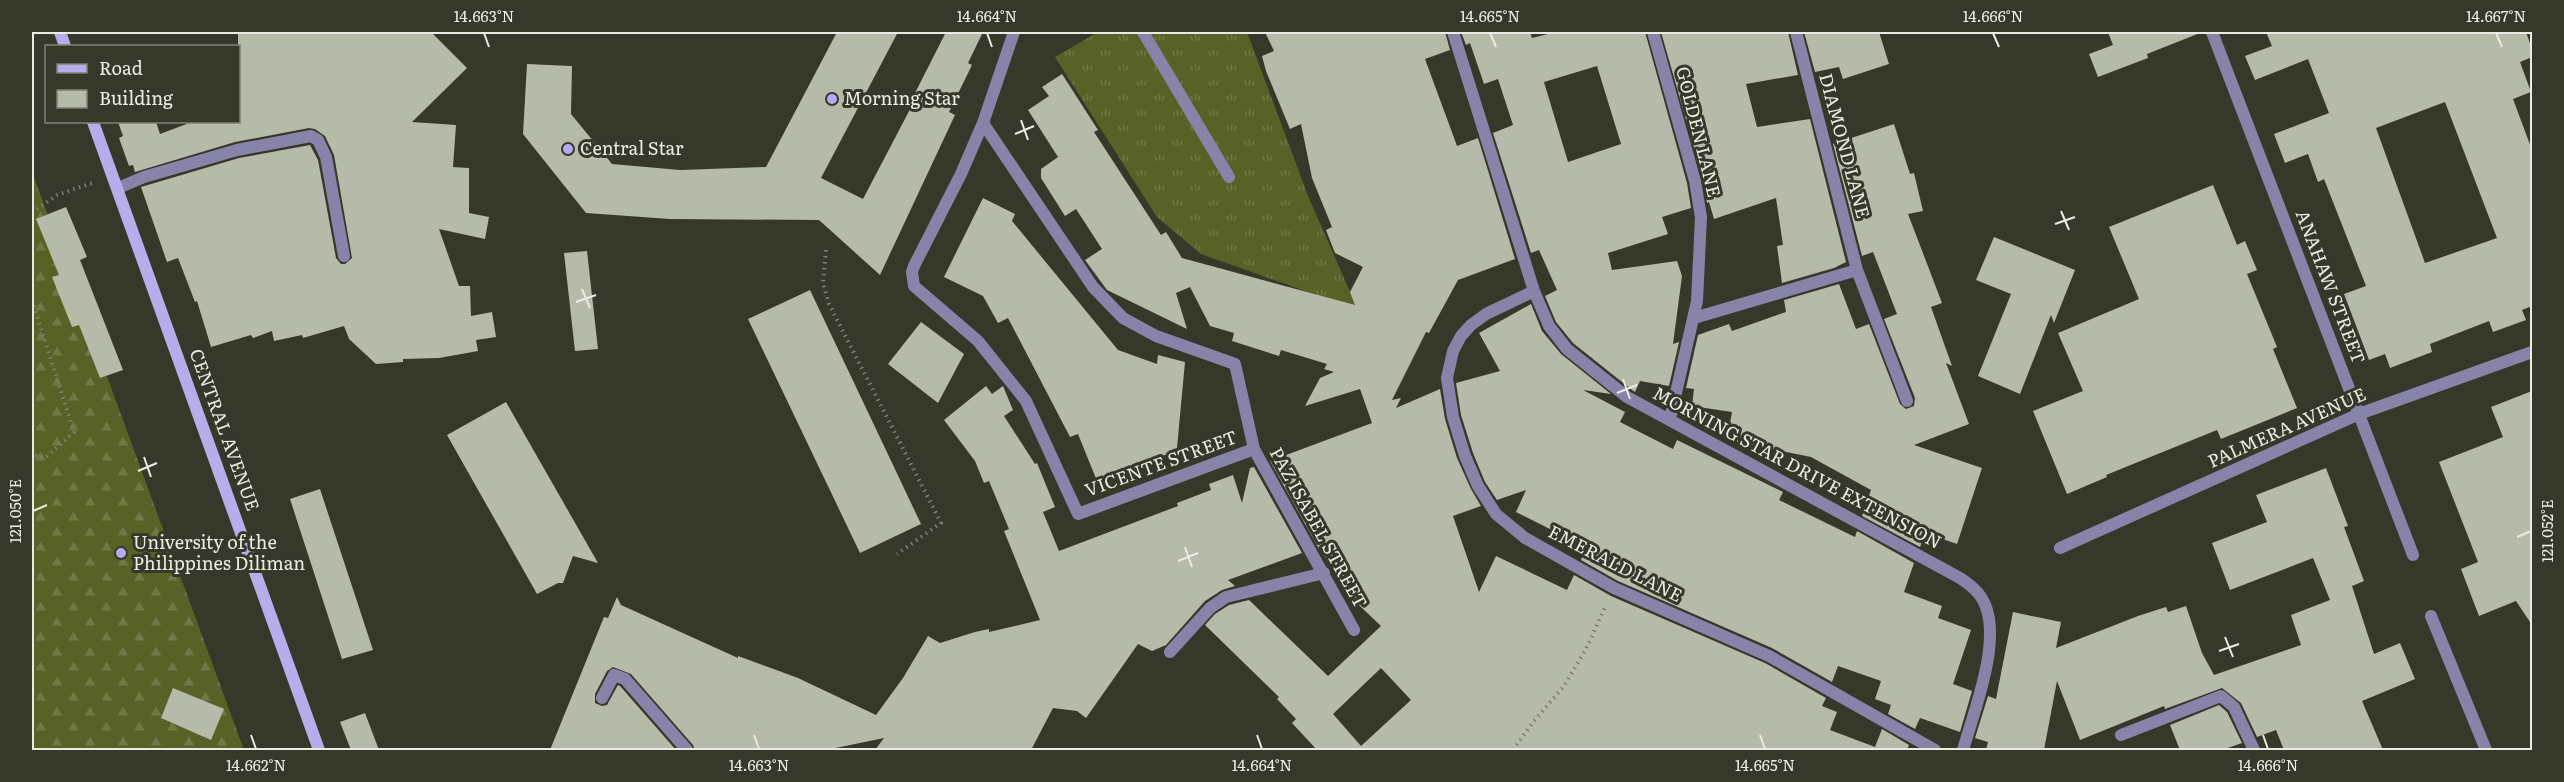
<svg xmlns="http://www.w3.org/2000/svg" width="2564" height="782" font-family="Literata,serif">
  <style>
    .grass { fill: url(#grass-tufts) }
    .forest { fill: url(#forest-firs) }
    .building { fill: #b6baa8; fill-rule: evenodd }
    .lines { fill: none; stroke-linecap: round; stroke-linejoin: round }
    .path { stroke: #7d8073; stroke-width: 4; stroke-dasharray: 1.5 4.5; stroke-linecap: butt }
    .lane { stroke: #8883a9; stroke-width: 12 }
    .street { stroke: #8883a9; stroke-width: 12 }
    .secondary { stroke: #b6adea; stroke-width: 12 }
    .ticks { fill: none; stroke: #eaece3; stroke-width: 2 }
    .poi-dot { fill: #b7abf8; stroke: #36392a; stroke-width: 2 }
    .labels { text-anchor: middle; stroke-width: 6; stroke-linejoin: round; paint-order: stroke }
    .poi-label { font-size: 18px; fill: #eaece3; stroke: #36392a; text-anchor: start }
    .street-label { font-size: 18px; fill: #eaece3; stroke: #36392a }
    .neatline { fill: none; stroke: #eaece3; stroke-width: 2 }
    .ticks-label { font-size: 15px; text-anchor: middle; fill: #eaece3 }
  </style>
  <defs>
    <pattern id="grass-tufts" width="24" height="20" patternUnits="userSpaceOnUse" patternTransform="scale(1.5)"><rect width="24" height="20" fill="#586227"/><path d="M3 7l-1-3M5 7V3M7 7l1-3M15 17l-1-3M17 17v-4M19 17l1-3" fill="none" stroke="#707946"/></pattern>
    <pattern id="forest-firs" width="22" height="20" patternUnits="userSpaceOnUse" patternTransform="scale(1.5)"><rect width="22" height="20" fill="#586227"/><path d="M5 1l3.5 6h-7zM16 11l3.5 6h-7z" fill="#707946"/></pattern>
  </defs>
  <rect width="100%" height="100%" fill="#36392a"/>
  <path class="grass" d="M 1098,32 L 1247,32 L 1308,196 L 1358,310 L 1201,254 L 1157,217 L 1055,57 Z"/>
  <path class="forest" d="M 32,172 L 244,750 L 32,750 Z"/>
  <path class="building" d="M 238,32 L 431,32 L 467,68 L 412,122 L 456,125 L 453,167 L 469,168 L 469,213 L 489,217 L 485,239 L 439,229 L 459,286 L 470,286 L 471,316 L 492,312 L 496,337 L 476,340 L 478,351 L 439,358 L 403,359 L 403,362 L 376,364 L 349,339 L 344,326 L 303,338 L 302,335 L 274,341 L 272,331 L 253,338 L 251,335 L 211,347 L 197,301 L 195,302 L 178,258 L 167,262 L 141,187 L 239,158 L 310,145 L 318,160 L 336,258 L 341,264 L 345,264 L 352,258 L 334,155 L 325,136 L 315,129 L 309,128 L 235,142 L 135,172 L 133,165 L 129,166 L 119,138 L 123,136 L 118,122 L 156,122 L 160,134 L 192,122 L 238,122 Z
    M 837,32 L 898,32 L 821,178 L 863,199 L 918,94 L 915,93 L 946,32 L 983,32 L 968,63 L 972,65 L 949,112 L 955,115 L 880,275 L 819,220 L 670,219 L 586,213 L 523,134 L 527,64 L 572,66 L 571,114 L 612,164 L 680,170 L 766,167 Z
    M 1265,32 L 1445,32 L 1450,50 L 1425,59 L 1457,146 L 1478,138 L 1515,259 L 1458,280 L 1429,333 L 1426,332 L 1392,400 L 1401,398 L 1396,408 L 1440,389 L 1445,419 L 1457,458 L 1471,489 L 1481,506 L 1453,516 L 1479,592 L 1496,556 L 1567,590 L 1574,575 L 1611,596 L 1765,663 L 1826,698 L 1822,706 L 1837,712 L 1830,730 L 1875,747 L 1882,729 L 1909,745 L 1907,750 L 1317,750 L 1292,723 L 1296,719 L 1277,699 L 1279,697 L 1205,625 L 1215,614 L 1229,605 L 1249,600 L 1328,676 L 1381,626 L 1343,590 L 1347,586 L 1318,547 L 1270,461 L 1372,423 L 1360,389 L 1305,406 L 1320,378 L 1334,372 L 1324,369 L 1327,364 L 1281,350 L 1279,356 L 1232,341 L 1234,333 L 1210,326 L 1190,287 L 1176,293 L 1187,329 L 1107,290 L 1085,260 L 1102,249 L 1076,209 L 1065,216 L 1041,178 L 1041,169 L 1058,157 L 1028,110 L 1049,96 L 1042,87 L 1062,74 L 1098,130 L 1094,132 L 1161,235 L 1166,232 L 1182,258 L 1355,305 L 1350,292 L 1363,267 L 1335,253 L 1326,230 L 1332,227 L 1312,178 L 1301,124 L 1290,129 L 1266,71 L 1262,56 L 1274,51 ZM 1381,668 L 1411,700 L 1361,746 L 1333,714 Z
    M 1461,32 L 1530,32 L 1532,38 L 1556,32 L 1645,32 L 1687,183 L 1691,208 L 1662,217 L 1668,234 L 1608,253 L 1612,270 L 1677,261 L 1682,276 L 1673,344 L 1679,342 L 1669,386 L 1640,381 L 1635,392 L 1632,390 L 1573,343 L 1556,322 L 1545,296 L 1557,290 L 1539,250 L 1531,253 L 1493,133 L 1513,125 L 1498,79 L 1484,84 L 1470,43 L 1466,45 ZM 1597,66 L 1621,144 L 1568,162 L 1544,82 Z
    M 1661,32 L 1788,32 L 1798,75 L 1746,84 L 1757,127 L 1810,119 L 1846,262 L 1834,268 L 1782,283 L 1777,246 L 1783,245 L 1776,198 L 1714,219 L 1709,202 L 1707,203 L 1703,179 Z
    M 1804,32 L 1879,32 L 1889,64 L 1843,79 L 1839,67 L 1815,72 Z
    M 2108,32 L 2200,32 L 2200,33 L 2147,54 L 2148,58 L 2098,77 L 2089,54 L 2113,45 Z
    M 2266,32 L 2526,32 L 2532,49 L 2532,57 L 2520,62 L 2531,92 L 2513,99 L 2532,150 L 2532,306 L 2522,310 L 2526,320 L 2493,332 L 2489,321 L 2430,344 L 2432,352 L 2390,368 L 2385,354 L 2369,360 L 2344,294 L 2366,286 L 2324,179 L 2318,182 L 2308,154 L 2285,163 L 2274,134 L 2329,113 L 2308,59 L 2255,80 L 2245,56 L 2272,46 ZM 2445,102 L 2497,238 L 2425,263 L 2376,128 Z
    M 1894,124 L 1910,174 L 1914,173 L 1923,211 L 1908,214 L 1942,303 L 1931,307 L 1952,366 L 1946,363 L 1969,424 L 1914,445 L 1982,468 L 1957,544 L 1925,533 L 1920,547 L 1862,516 L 1871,490 L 1811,457 L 1727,440 L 1732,412 L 1692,406 L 1694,389 L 1686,388 L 1698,335 L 1729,324 L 1732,331 L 1786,312 L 1784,300 L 1839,284 L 1856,329 L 1869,324 L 1900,404 L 1906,409 L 1914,406 L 1915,398 L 1884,319 L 1897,314 L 1873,252 L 1862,256 L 1833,144 Z
    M 2213,185 L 2237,245 L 2245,241 L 2257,270 L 2247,274 L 2277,347 L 2273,349 L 2297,408 L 2221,439 L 2217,430 L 2106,475 L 2107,477 L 2067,494 L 2033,411 L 2083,391 L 2058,333 L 2139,299 L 2109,227 Z
    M 983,198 L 1015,214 L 1012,221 L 1118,350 L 1157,364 L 1158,355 L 1185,362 L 1177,448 L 1169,451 L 1170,453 L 1097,481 L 1078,434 L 1070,437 L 1008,318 L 998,323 L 983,296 L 944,277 Z
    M 66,207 L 87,257 L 80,260 L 123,370 L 100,378 L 79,325 L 72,327 L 52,277 L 59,275 L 36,219 Z
    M 1994,237 L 2075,270 L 2054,323 L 2051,315 L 2020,394 L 1978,376 L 2011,294 L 1976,280 Z
    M 587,251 L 598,349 L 575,351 L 564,253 Z
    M 810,290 L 921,524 L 860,553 L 748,319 Z
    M 1531,304 L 1542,331 L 1561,354 L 1611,394 L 1583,390 L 1625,412 L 1620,422 L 1673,449 L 1677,440 L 1783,492 L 1779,500 L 1855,537 L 1857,531 L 1914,563 L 1904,592 L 1942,606 L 1938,618 L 1971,630 L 1953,684 L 1972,691 L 1960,732 L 1920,718 L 1915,729 L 1888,714 L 1891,705 L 1875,699 L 1881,681 L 1838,666 L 1832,682 L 1772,648 L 1618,581 L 1581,560 L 1586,547 L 1516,512 L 1526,490 L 1497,500 L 1485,482 L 1473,453 L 1461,415 L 1456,383 L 1500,371 L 1479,333 Z
    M 921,322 L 964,354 L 938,403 L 888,364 Z
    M 986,386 L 992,394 L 1003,386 L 1013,410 L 1004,416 L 1035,464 L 1037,463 L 1055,507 L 1043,512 L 1059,551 L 1178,506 L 1177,503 L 1211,490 L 1209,484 L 1233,475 L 1242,503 L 1250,468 L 1254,467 L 1302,553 L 1228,580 L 1235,586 L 1222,590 L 1205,601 L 1166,645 L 1152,651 L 1138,644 L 1086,718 L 1077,711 L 1053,708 L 1031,750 L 875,750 L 884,738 L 826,750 L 695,750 L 693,745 L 631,674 L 613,667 L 607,671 L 595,694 L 595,703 L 602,706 L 607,705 L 618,685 L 620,686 L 676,750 L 550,750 L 604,617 L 608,618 L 617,597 L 621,605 L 738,658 L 738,656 L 798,678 L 876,715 L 903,678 L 928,636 L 940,643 L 975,632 L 989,629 L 989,632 L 1040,620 L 1004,531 L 1009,529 L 989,481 L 984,483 L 975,461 L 944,420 Z
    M 2532,391 L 2532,625 L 2516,601 L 2479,616 L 2461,569 L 2478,562 L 2439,462 L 2503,437 L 2491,407 Z
    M 506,402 L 598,563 L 573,556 L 563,583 L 558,583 L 537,594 L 447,435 Z
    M 2326,468 L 2348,526 L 2344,527 L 2364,581 L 2352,586 L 2374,654 L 2400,643 L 2415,679 L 2362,701 L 2383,750 L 2284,750 L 2276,730 L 2257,737 L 2241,703 L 2222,688 L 2165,709 L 2164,706 L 2080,740 L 2057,681 L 2044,750 L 1986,750 L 1988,742 L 1975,738 L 1988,696 L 1996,699 L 2013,612 L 2061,622 L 2056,648 L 2138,616 L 2166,607 L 2168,612 L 2186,606 L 2202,653 L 2214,675 L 2301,645 L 2291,615 L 2330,600 L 2313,558 L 2230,590 L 2212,543 L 2267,522 L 2256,495 Z
    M 320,489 L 373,650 L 342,659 L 290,499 Z
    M 173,688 L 224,709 L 211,740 L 161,718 Z
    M 2219,705 L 2227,712 L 2242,743 L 2222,750 L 2180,750 L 2170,725 Z
    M 365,713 L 379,750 L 351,750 L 340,722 Z"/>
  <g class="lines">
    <path class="path" d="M 32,213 L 57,195 L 95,182
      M 826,250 L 823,283 L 829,304 L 941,523 L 897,554
      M 32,300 L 74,432 L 45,458 L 32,455
      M 1513,750 L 1534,721 L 1564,686 L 1586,649 L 1606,605"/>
    <path class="lane" d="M 1143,32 L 1229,177
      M 118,188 L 144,177 L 237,150 L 311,136 L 318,140 L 326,157 L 344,256
      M 602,698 L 614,675 L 625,679 L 687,750"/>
    <path class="street" d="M 1014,32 L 983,123 L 1093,287 L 1123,318 L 1156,336 L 1235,364 L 1254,449 L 1354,630
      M 1453,32 L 1534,291 L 1549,326 L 1567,349 L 1627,397 L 1960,578 C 1966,582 1973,587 1978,593 C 2008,628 1974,710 1963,750
      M 1653,32 L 1695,181 L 1701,217 L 1697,301 L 1670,419
      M 2212,32 L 2413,555
      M 983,123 L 961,174 L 914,266 L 912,272 L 914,286 L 978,341 L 1026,401 L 1078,514 L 1254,449
      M 1857,270 L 1907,401
      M 1534,291 L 1486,314 L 1471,325 L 1461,336 L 1453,351 L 1447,378 L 1453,417 L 1465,456 L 1478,486 L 1496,514 L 1525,538 L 1614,588 L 1769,656 L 1935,750
      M 1694,318 L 1857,270 L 1796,32
      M 2060,548 L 2359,414 L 2532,352
      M 2431,616 L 2486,750
      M 1170,652 L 1210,608 L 1226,597 L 1324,573
      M 2121,735 L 2221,696 L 2234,707 L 2254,750"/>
    <path class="secondary" d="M 60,32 L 65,46
      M 93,122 L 319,750"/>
  </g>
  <path class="ticks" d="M 484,33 L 489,47M 987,33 L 992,47M 1490,33 L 1496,47M 1993,33 L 1999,47M 2496,33 L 2502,47M 1021,120 L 1028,140M 1015,134 L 1034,126M 2061,211 L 2069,230M 2055,224 L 2075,217M 582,289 L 590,308M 576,302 L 596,295M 1623,379 L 1630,399M 1617,393 L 1637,385M 144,457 L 151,477M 138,471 L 157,463M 33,511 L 47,505M 2517,537 L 2531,531M 1185,547 L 1192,567M 1178,561 L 1198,553M 2225,637 L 2233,657M 2219,651 L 2239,644M 251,735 L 256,749M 754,735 L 759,749M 1257,735 L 1262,749M 1760,735 L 1765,749M 2263,735 L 2268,749"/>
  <g class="poi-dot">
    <circle cx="832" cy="99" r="6"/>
    <circle cx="568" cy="149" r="6"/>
    <circle cx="121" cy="553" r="6"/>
  </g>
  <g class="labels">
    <g class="poi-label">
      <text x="844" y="105">Morning Star</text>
      <text x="580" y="155">Central Star</text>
      <text x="133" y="549">University of the<tspan x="133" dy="21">Philippines Diliman</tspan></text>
    </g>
    <g class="street-label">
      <text transform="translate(1698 132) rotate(76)" y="6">GOLDEN LANE</text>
      <text transform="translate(1844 146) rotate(75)" y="6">DIAMOND LANE</text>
      <text transform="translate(2330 287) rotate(69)" y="6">ANAHAW STREET</text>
      <text transform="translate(2287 428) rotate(-24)" y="6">PALMERA AVENUE</text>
      <text transform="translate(224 430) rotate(70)" y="6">CENTRAL AVENUE</text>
      <text transform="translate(1161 464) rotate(-20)" y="6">VICENTE STREET</text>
      <text transform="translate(1797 468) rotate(28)" y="6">MORNING STAR DRIVE EXTENSION</text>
      <text transform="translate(1318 528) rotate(61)" y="6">PAZ ISABEL STREET</text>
      <text transform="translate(1615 564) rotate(27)" y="6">EMERALD LANE</text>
    </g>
  </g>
  <rect width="2564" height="782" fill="none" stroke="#36392a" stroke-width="66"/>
  <rect x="45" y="45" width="195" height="78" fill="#36392a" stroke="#7e8174" stroke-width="1.5"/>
  <rect x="57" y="64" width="30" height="9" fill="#b6adea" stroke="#7e8174" stroke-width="1.5"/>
  <text x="99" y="75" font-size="18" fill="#eaece3">Road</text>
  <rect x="57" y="90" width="30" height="18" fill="#b6baa8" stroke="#7e8174" stroke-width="1.5"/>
  <text x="99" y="105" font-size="18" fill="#eaece3">Building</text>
  <rect x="33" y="33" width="2498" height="716" class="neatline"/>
  <g class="ticks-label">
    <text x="484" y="22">14.663°N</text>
    <text x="987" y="22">14.664°N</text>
    <text x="1490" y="22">14.665°N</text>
    <text x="1993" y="22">14.666°N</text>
    <text x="2496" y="22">14.667°N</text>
    <text transform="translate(16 511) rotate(-90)" y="5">121.050°E</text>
    <text transform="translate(2548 531) rotate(-90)" y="5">121.052°E</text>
    <text x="256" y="771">14.662°N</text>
    <text x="759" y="771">14.663°N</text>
    <text x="1262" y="771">14.664°N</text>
    <text x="1765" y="771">14.665°N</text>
    <text x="2268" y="771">14.666°N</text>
  </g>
</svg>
